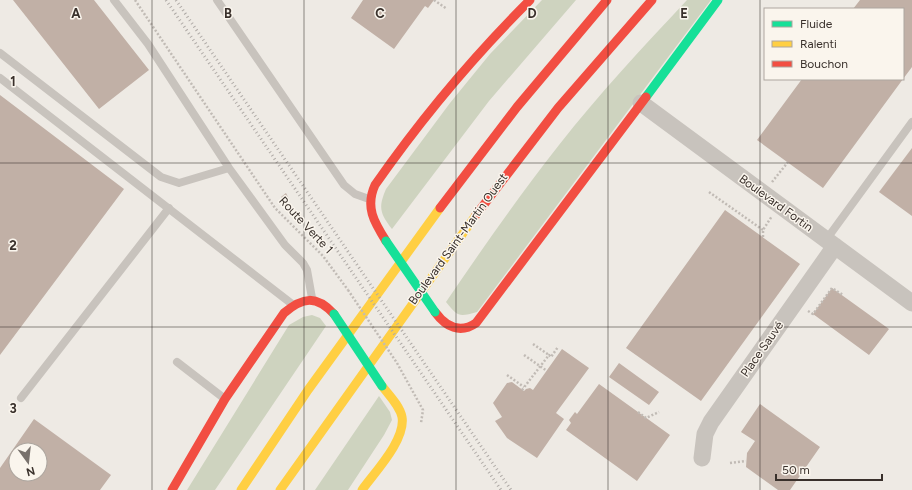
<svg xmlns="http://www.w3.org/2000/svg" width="912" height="490" font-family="Figtree,sans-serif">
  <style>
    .green { fill: #ced3bf }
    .building { fill: #c1b0a6; fill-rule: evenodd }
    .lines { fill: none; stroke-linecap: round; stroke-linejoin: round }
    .path { stroke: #c1bbb5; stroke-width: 2.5; stroke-dasharray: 2 2; stroke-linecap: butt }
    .lane { stroke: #c8c3bd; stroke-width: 8 }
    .street { stroke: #c8c3bd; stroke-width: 17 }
    .fast { stroke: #16e098; stroke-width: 9 }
    .slow { stroke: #ffcf43; stroke-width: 9 }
    .jam { stroke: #f24e42; stroke-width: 9 }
    .rail { stroke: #b0aba7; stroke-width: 3; stroke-dasharray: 1 3; stroke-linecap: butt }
    .path-bridge { stroke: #c1bbb5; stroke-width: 2.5; stroke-dasharray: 2 2; stroke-linecap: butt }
    .fast-bridge { stroke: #16e098; stroke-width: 9 }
    .grid { fill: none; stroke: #39302b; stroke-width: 1; stroke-opacity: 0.55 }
    .labels { text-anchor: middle; stroke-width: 3; stroke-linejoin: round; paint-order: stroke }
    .street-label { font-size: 12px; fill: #39302b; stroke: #faf5ed }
    .grid-label { font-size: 13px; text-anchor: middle; font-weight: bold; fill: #39302b; stroke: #faf5ed; stroke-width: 3; stroke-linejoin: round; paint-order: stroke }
  </style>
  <rect width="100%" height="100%" fill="#eeeae4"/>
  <path class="green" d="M 542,0 L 576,0 L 489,101 L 392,229 C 380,213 378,208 386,189 L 450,103 L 490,54 Z
    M 687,0 L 711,0 L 477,312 C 459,317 458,317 446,302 C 482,249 519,196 559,145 C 599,94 643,47 687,0 Z
    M 312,315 L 320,318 L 326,326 L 215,490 L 187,490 L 289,325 L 303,317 Z
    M 379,396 L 390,412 L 392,420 L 384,435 L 348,490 L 315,490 Z"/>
  <path class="building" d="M 13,0 L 94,0 L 149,70 L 99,109 Z
    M 363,0 L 434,0 L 428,8 L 425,6 L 394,49 L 351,18 Z
    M 860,0 L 912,0 L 912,67 L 903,79 L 903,9 L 853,9 Z
    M 802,79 L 903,79 L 823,188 L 757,140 Z
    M 0,95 L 124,189 L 0,355 Z
    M 912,148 L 912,216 L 879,192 Z
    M 286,193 L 289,199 L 285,202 L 281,197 Z
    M 725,210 L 800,264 L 701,401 L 626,348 Z
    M 832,288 L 889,329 L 869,355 L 813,314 Z
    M 562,349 L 589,368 L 556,413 L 564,419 L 537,458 L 507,438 L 495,421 L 502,417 L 493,403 L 507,383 L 512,382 L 524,391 L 526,389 L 530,388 L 533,390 Z
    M 619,363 L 659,392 L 649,405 L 609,377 Z
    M 599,384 L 670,435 L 637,481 L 566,430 L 571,423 L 569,420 L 575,412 L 577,414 Z
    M 760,404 L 820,447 L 790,490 L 778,490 L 746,467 L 747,453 L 755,441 L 741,432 Z
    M 34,419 L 111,475 L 100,490 L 0,490 L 0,468 ZM 16,450 L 40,450 L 40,474 L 16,474 Z"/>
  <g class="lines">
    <path class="path" d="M 135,0 L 275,208 L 323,256 L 348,290
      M 434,0 L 447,9
      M 772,182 L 788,162
      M 709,192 L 763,230
      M 763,237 L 763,230 L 772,216
      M 808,311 L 813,314 L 832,288 L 843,295
      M 533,344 L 549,355
      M 524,355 L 547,371
      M 397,363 L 423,410 L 421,423
      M 507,375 L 524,387
      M 522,390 L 549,355 L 551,357 L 558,347
      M 638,412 L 646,418 L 659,412
      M 730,463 L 746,461"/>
    <path class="lane" d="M 114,0 L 148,44 L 229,168 L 285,245 L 303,263 L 307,270 L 312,298
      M 217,0 L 344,185 L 355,194 L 369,199
      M 0,53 L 161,177 L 179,183 L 229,168
      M 0,78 L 292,304
      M 826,240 L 912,122
      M 177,362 L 225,399
      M 21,398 L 169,208"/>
    <path class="street" d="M 641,103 L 912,303
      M 702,458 L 705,434 L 711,422 L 835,246"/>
    <path class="fast" d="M 646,97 L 718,0"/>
    <path class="slow" d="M 241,490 L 308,390 L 440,208
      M 280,490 L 476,215
      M 362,490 C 374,473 406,440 402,417 C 400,406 389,395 382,386"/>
    <path class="jam" d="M 440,208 L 517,107 L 607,0
      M 476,215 L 558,108 L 652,0
      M 386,241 C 374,222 365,207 375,185 C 421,119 473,57 530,0
      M 435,312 C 446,327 460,334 476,323 L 646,97
      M 172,490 L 225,399 L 284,313 C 303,297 316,295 334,314"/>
    <path class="rail" d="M 166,0 L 501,490
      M 176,0 L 511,490"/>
    <path class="path-bridge" d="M 348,290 L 397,363"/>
    <path class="fast-bridge" d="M 386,241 L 435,312
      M 334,314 L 382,386"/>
  </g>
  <path class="grid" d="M 152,0 L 152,490M 304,0 L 304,490M 456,0 L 456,490M 608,0 L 608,490M 760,0 L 760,490M 0,163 L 912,163M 0,327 L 912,327"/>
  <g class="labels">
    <g class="street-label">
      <text transform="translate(776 203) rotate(36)" y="4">Boulevard Fortin</text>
      <text transform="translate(306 225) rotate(47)" y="4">Route Verte 1</text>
      <text transform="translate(458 239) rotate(-54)" y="4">Boulevard Saint-Martin Ouest</text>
      <text transform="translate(762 349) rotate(-55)" y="4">Place Sauvé</text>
    </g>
  </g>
  <g class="grid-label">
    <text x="76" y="18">A</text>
    <text x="228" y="18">B</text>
    <text x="380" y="18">C</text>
    <text x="532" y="18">D</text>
    <text x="684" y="18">E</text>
    <text x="13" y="86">1</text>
    <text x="13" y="250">2</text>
    <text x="13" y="413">3</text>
  </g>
  <rect x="764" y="8" width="140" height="72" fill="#faf5ed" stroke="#ada69f"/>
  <rect x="772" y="21" width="20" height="6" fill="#16e098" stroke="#ada69f"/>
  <text x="800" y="28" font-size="12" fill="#39302b">Fluide</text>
  <rect x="772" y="41" width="20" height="6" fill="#ffcf43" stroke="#ada69f"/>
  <text x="800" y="48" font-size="12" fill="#39302b">Ralenti</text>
  <rect x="772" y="61" width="20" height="6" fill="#f24e42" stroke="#ada69f"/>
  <text x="800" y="68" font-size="12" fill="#39302b">Bouchon</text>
  <g transform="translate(28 462) rotate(165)"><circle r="19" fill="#faf5ed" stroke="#ada69f"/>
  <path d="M0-3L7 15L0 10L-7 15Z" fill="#78716c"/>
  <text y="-6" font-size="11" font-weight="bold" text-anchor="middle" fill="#39302b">N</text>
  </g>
  <path d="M776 474v6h106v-6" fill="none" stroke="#39302b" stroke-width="2"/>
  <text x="782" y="474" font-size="12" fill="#39302b" stroke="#faf5ed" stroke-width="3" paint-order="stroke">50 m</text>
</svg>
